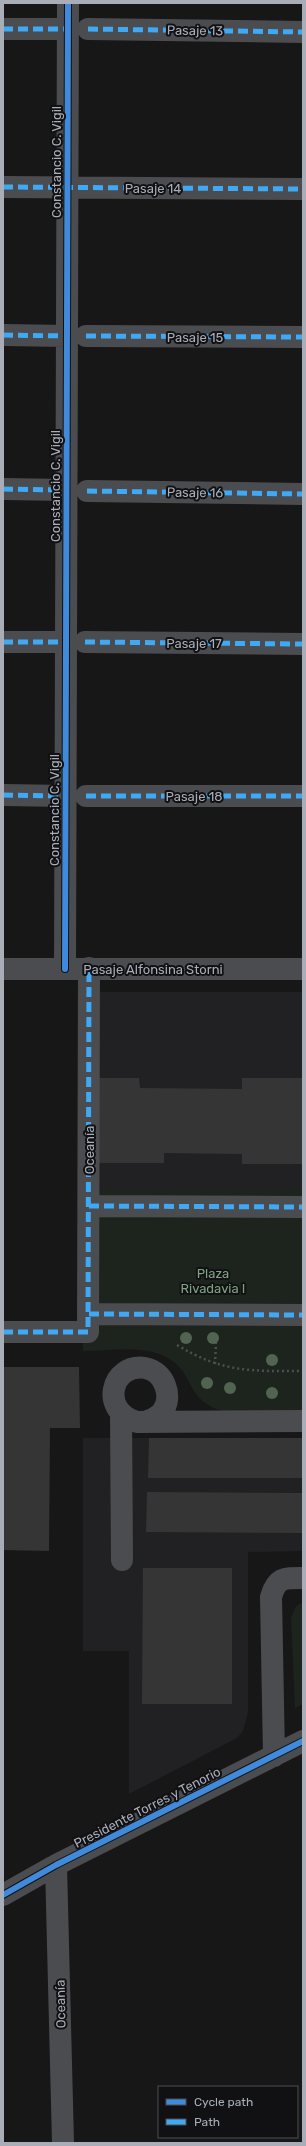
<svg xmlns="http://www.w3.org/2000/svg" width="306" height="2146" font-family="Rubik,sans-serif">
  <style>
    .built { fill: #212123 }
    .green { fill: #1d241e }
    .building { fill: #353536 }
    .lines { fill: none; stroke-linecap: round; stroke-linejoin: round }
    .path { stroke: #4d4e52; stroke-width: 2.5; stroke-dasharray: 2 3; stroke-linecap: butt }
    .minor { stroke: #4b4c50; stroke-width: 22 }
    .quiet { stroke: #3fa9f5; stroke-width: 5; stroke-dasharray: 10 5; stroke-linecap: butt }
    .cycleway-casing { stroke: #111113; stroke-width: 8 }
    .cycleway { stroke: #408adc; stroke-width: 6 }
    .tree { fill: #506451 }
    .labels { text-anchor: middle; stroke-width: 4; stroke-linejoin: round; paint-order: stroke }
    .street-label { font-size: 13px; fill: #a8adb8; stroke: #111113 }
    .park-label { font-size: 13px; fill: #7fa381; stroke: #111113 }
  </style>
  <rect width="100%" height="100%" fill="#171717"/>
  <path class="built" d="M 98,992 L 303,992 L 303,1190 L 97,1190 Z
    M 83,1438 L 303,1438 L 303,1551 L 248,1552 L 248,1712 L 243,1731 L 237,1738 L 129,1794 L 129,1651 L 83,1651 Z"/>
  <path class="green" d="M 82,1190 L 303,1190 L 303,1410 L 223,1411 C 185,1401 195,1373 168,1358 C 144,1344 109,1351 83,1351 Z
    M 303,1602 L 303,1704 L 295,1708 L 291,1618 L 296,1606 Z"/>
  <path class="building" d="M 97,1078 L 139,1078 L 140,1088 L 242,1089 L 242,1078 L 303,1078 L 303,1164 L 242,1164 L 242,1154 L 164,1153 L 164,1163 L 97,1163 Z
    M 3,1367 L 79,1367 L 80,1428 L 50,1428 L 49,1551 L 3,1550 Z
    M 149,1438 L 303,1438 L 303,1478 L 148,1478 Z
    M 147,1492 L 303,1493 L 303,1533 L 146,1532 Z
    M 143,1568 L 232,1568 L 232,1704 L 142,1704 Z"/>
  <g class="lines">
    <path class="path" d="M 177,1345 C 223,1373 252,1371 303,1371
      M 215,1364 L 216,1343"/>
    <path class="minor" d="M 3,29 L 68,29
      M 88,29 L 303,32
      M 3,187 L 303,189
      M 3,335 L 67,336
      M 86,336 L 303,337
      M 3,489 L 66,490
      M 87,491 L 303,494
      M 3,642 L 66,642
      M 85,642 L 303,644
      M 3,795 L 66,796
      M 86,796 L 303,796
      M 3,969 L 303,969
      M 65,969 L 68,3
      M 89,1206 L 303,1207
      M 89,1314 L 303,1315
      M 3,1332 L 88,1332 L 89,968
      M 121,1414 L 122,1560
      M 146,1422 C 152,1419 158,1417 162,1412 C 174,1397 164,1371 145,1368 C 111,1363 99,1411 137,1422 L 303,1421
      M 274,1756 L 271,1597 C 277,1577 284,1578 303,1578
      M 56,1865 L 63,2143
      M 3,1895 L 56,1865 L 303,1741"/>
    <path class="quiet" d="M 3,29 L 68,29
      M 88,29 L 303,32
      M 3,187 L 303,189
      M 3,335 L 67,336
      M 86,336 L 303,337
      M 3,489 L 66,490
      M 87,491 L 303,494
      M 3,642 L 66,642
      M 85,642 L 303,644
      M 3,795 L 66,796
      M 86,796 L 303,796
      M 89,1206 L 303,1207
      M 89,1314 L 303,1315
      M 3,1332 L 88,1332 L 89,968"/>
    <g class="cycleway-casing">
      <path id="cycleway" d="M 65,969 L 68,3
        M 3,1895 L 56,1865 L 303,1741"/>
    </g>
    <use href="#cycleway" class="cycleway"/>
  </g>
  <g class="tree">
    <circle cx="186" cy="1338" r="6"/>
    <circle cx="213" cy="1338" r="6"/>
    <circle cx="272" cy="1360" r="6"/>
    <circle cx="207" cy="1383" r="6"/>
    <circle cx="230" cy="1388" r="6"/>
    <circle cx="272" cy="1393" r="6"/>
  </g>
  <g class="labels">
    <g class="street-label">
      <text transform="translate(195 30) rotate(1)" y="5">Pasaje 13</text>
      <text transform="translate(56 162) rotate(-90)" y="5">Constancio C. Vigil</text>
      <text x="153" y="193">Pasaje 14</text>
      <text x="195" y="342">Pasaje 15</text>
      <text transform="translate(55 486) rotate(-90)" y="5">Constancio C. Vigil</text>
      <text transform="translate(195 492) rotate(1)" y="5">Pasaje 16</text>
      <text x="194" y="648">Pasaje 17</text>
      <text x="194" y="801">Pasaje 18</text>
      <text transform="translate(54 810) rotate(-90)" y="5">Constancio C. Vigil</text>
      <text x="153" y="974">Pasaje Alfonsina Storni</text>
      <text transform="translate(89 1150) rotate(-90)" y="5">Oceanía</text>
      <text transform="translate(147 1807) rotate(-27)" y="5">Presidente Torres y Tenorio</text>
      <text transform="translate(60 2004) rotate(-91)" y="5">Oceanía</text>
    </g>
    <g class="park-label">
      <text x="213" y="1278">Plaza<tspan x="213" dy="15">Rivadavia I</tspan></text>
    </g>
  </g>
  <rect width="306" height="2146" fill="none" stroke="#a8adb8" stroke-width="8"/>
  <rect x="158" y="2086" width="140" height="52" fill="#111113" stroke="#4d4f55"/>
  <rect x="166" y="2099" width="20" height="6" fill="#408adc" stroke="#4d4f55"/>
  <text x="194" y="2106" font-size="12" fill="#a8adb8">Cycle path</text>
  <rect x="166" y="2119" width="20" height="6" fill="#3fa9f5" stroke="#4d4f55"/>
  <text x="194" y="2126" font-size="12" fill="#a8adb8">Path</text>
</svg>
